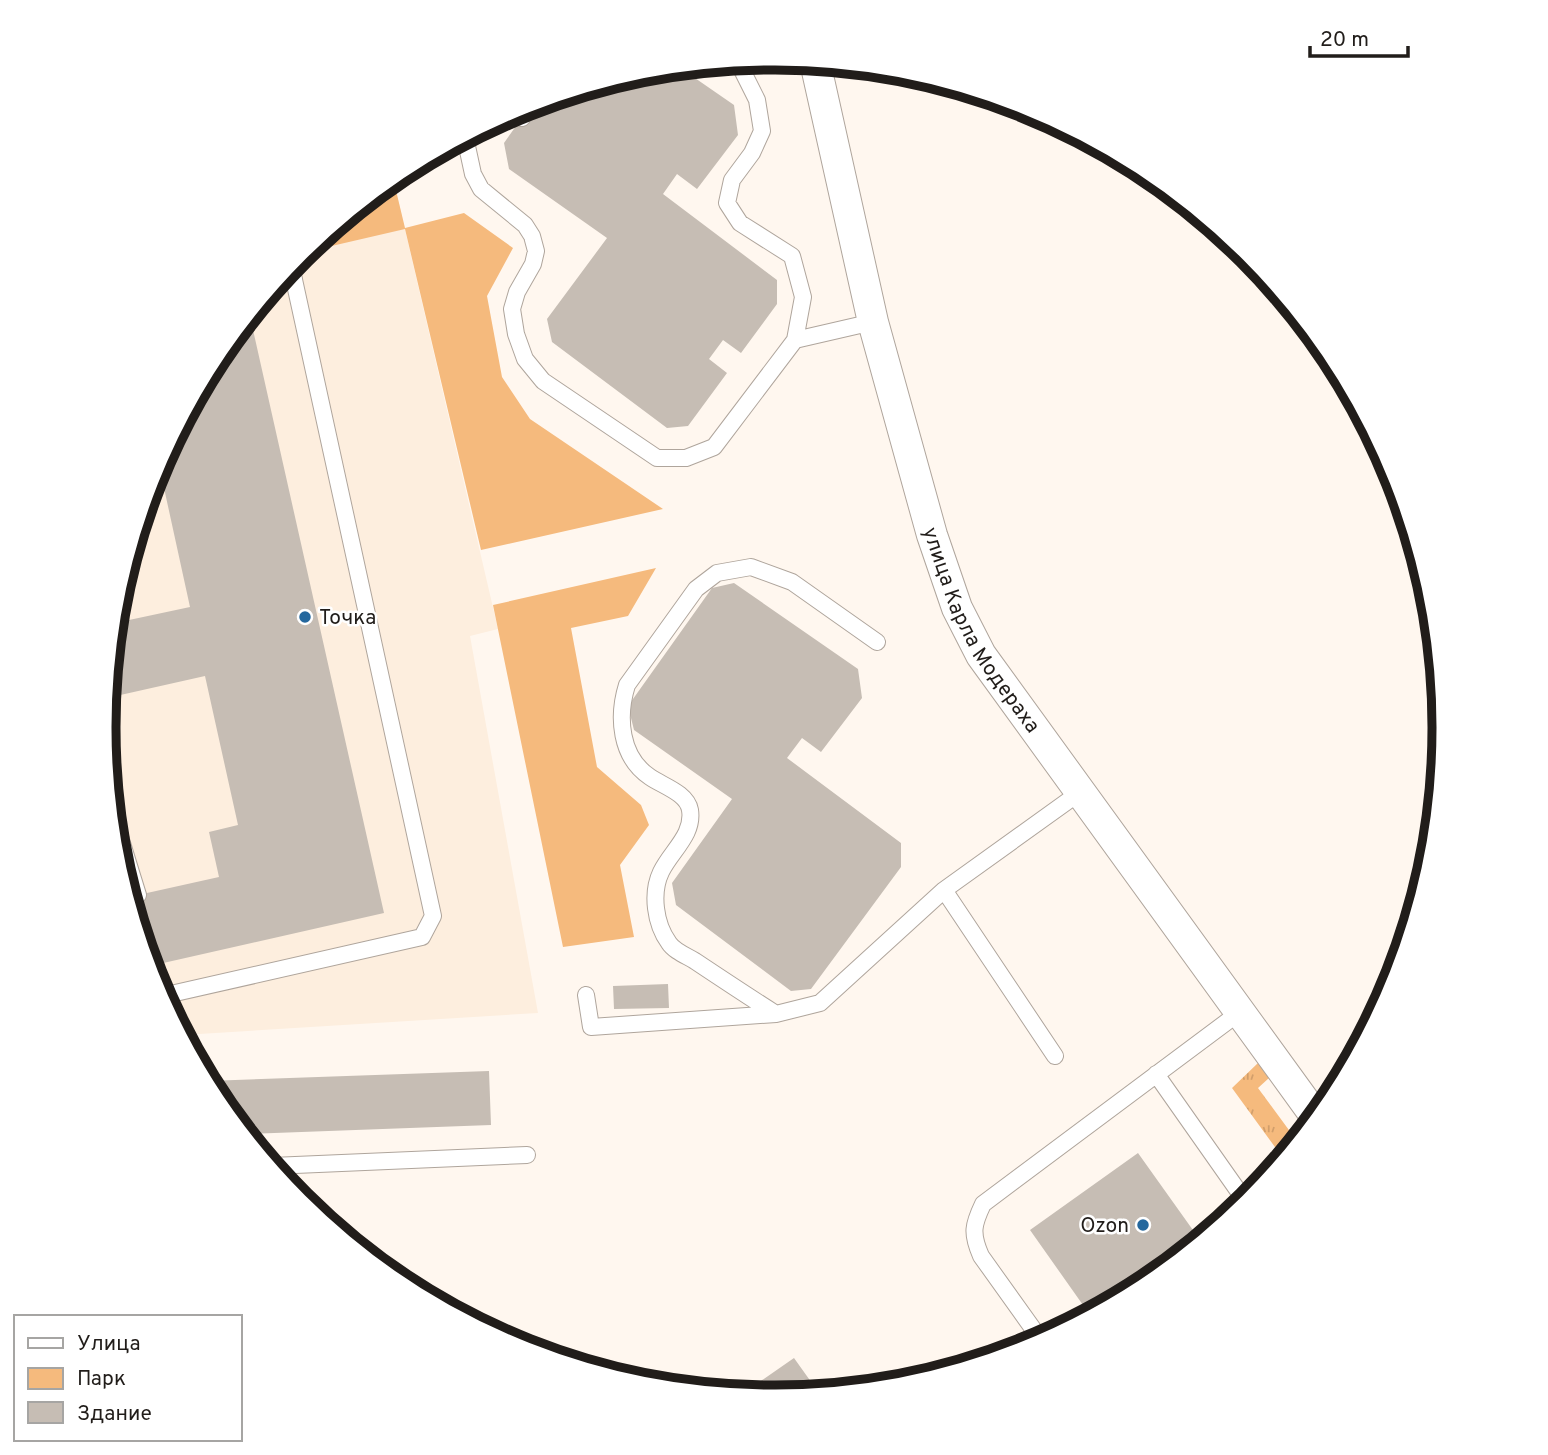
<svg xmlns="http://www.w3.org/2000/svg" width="1548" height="1455" font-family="Overpass,sans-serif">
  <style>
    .built { fill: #fdeede }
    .grass { fill: url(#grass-tufts) }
    .park { fill: #f5ba7d }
    .building { fill: #c6bdb4 }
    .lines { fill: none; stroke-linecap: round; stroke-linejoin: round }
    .service-casing { stroke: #afa59c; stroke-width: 18 }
    .minor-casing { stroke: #afa59c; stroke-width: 32 }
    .service { stroke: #fff; stroke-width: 16 }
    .minor { stroke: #fff; stroke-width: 30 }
    .poi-dot { fill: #24679d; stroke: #fff; stroke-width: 2.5 }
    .labels { text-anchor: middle; stroke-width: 5; stroke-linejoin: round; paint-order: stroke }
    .poi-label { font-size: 21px; fill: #211d1a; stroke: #fff; text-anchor: start }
    .street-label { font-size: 21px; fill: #211d1a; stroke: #fff }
    .rim { fill: none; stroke: #211d1a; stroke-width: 9 }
  </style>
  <defs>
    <pattern id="grass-tufts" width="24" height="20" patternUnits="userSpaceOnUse" patternTransform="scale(1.75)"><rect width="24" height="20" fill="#f5ba7d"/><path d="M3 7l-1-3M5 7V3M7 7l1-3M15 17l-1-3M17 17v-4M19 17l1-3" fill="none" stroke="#d29f6b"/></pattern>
  </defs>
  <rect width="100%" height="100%" fill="#fff7ef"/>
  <path class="built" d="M 393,178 L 498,629 L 470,636 L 538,1013 L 183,1035 L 155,983 L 117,858 L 104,727 L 117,596 L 155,471 L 217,355 L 301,254 Z"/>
  <path class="grass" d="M 1258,1063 L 1269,1078 L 1258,1088 L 1297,1141 L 1283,1158 L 1232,1088 Z"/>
  <path class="park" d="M 393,178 L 405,228 L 464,213 L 513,248 L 487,296 L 502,377 L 530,419 L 663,509 L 481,550 L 405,229 L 310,251 L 309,246 Z
    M 656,568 L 628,616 L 571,628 L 597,767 L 641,805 L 649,825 L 620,865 L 634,937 L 563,947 L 493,605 Z"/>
  <path class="building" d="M 679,67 L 734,105 L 738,135 L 697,189 L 677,174 L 663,194 L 777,280 L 777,304 L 741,353 L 723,340 L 709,359 L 727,373 L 688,426 L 667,428 L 552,342 L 547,319 L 607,238 L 509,169 L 504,143 L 531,105 L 644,71 Z
    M 251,321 L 384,913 L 150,966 L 129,897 L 219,877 L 209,832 L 238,825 L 205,676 L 107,698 L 115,623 L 190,607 L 159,465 L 217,355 L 244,322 Z
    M 734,583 L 858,669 L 862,698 L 821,752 L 802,738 L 787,758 L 901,843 L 901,867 L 811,989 L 791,991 L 676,905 L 672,883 L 732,799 L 634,730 L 628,706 L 712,588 Z
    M 668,984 L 669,1008 L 614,1009 L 613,986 Z
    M 489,1071 L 491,1125 L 245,1134 L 217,1099 L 207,1081 Z
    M 1138,1153 L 1200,1240 L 1146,1285 L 1090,1315 L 1030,1230 Z
    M 794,1358 L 819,1393 L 774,1397 L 742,1394 Z"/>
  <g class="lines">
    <g class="service-casing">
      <path id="service" d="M 733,62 L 742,70 L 757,100 L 762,131 L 752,153 L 732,180 L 727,203 L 740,223 L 792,256 L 803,297 L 795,340
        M 513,111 L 522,118
        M 465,137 L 473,174 L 481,189 L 525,225 L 532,236 L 536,251 L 533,264 L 517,292 L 512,309 L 516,334 L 525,359 L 543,381 L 657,458 L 686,458 L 714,447 L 795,340 L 873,322
        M 277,283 L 294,279
        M 877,642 L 792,582 L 751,567 L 717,573 L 696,589 L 627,685 C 617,717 620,757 650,777 C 663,786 687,793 690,810 C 694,835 671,851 661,872 C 651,893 655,924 669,943 C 674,951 687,956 695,961 C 722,979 749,997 776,1014 L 820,1003 L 944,890 L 1079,793
        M 113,814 L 138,895
        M 944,890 L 1055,1056
        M 153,965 L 158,989
        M 586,995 L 591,1027 L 776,1014
        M 162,996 L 422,937 L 433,916 L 291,266
        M 1156,1074 L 1246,1202
        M 272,1166 L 527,1155
        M 1041,1340 L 981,1256 C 971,1233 973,1225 983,1204 L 1240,1012"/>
    </g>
    <g class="minor-casing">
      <g id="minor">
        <path id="s1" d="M 815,62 L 873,322 L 932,535 L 957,608 L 981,655 L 1316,1117"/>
      </g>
    </g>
    <use href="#service" class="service"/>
    <use href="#minor" class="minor"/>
  </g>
  <g class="poi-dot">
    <circle cx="305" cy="617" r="7"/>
    <circle cx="1143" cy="1225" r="7"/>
  </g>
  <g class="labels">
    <g class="poi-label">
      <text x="319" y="624">Точка</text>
      <text x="1129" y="1232" text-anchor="end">Ozon</text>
    </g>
    <g class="street-label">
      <text dy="7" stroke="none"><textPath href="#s1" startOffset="595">улица Карла Модераха</textPath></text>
    </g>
  </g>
  <path d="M0 0H1548V1455H0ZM773 70H775A657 657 0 0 1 1432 727V728A657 657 0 0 1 775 1385H773A657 657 0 0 1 116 728V727A657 657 0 0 1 773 70Z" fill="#fff" fill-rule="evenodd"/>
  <path class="rim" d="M773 70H775A657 657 0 0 1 1432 727V728A657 657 0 0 1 775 1385H773A657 657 0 0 1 116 728V727A657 657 0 0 1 773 70Z"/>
  <rect x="14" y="1315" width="228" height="126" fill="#ffffff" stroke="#a6a5a3" stroke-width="2"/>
  <rect x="28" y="1338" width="35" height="10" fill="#ffffff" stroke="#a6a5a3" stroke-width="2"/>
  <text x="77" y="1350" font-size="21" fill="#211d1a">Улица</text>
  <rect x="28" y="1368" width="35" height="21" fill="#f5ba7d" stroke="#a6a5a3" stroke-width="2"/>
  <text x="77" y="1385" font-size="21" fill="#211d1a">Парк</text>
  <rect x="28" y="1402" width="35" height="21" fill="#c6bdb4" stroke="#a6a5a3" stroke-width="2"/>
  <text x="77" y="1420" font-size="21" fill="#211d1a">Здание</text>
  <path d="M1310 46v10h98v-10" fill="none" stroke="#211d1a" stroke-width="3.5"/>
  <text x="1320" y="46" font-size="21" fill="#211d1a" stroke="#ffffff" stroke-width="5" paint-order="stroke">20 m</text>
</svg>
